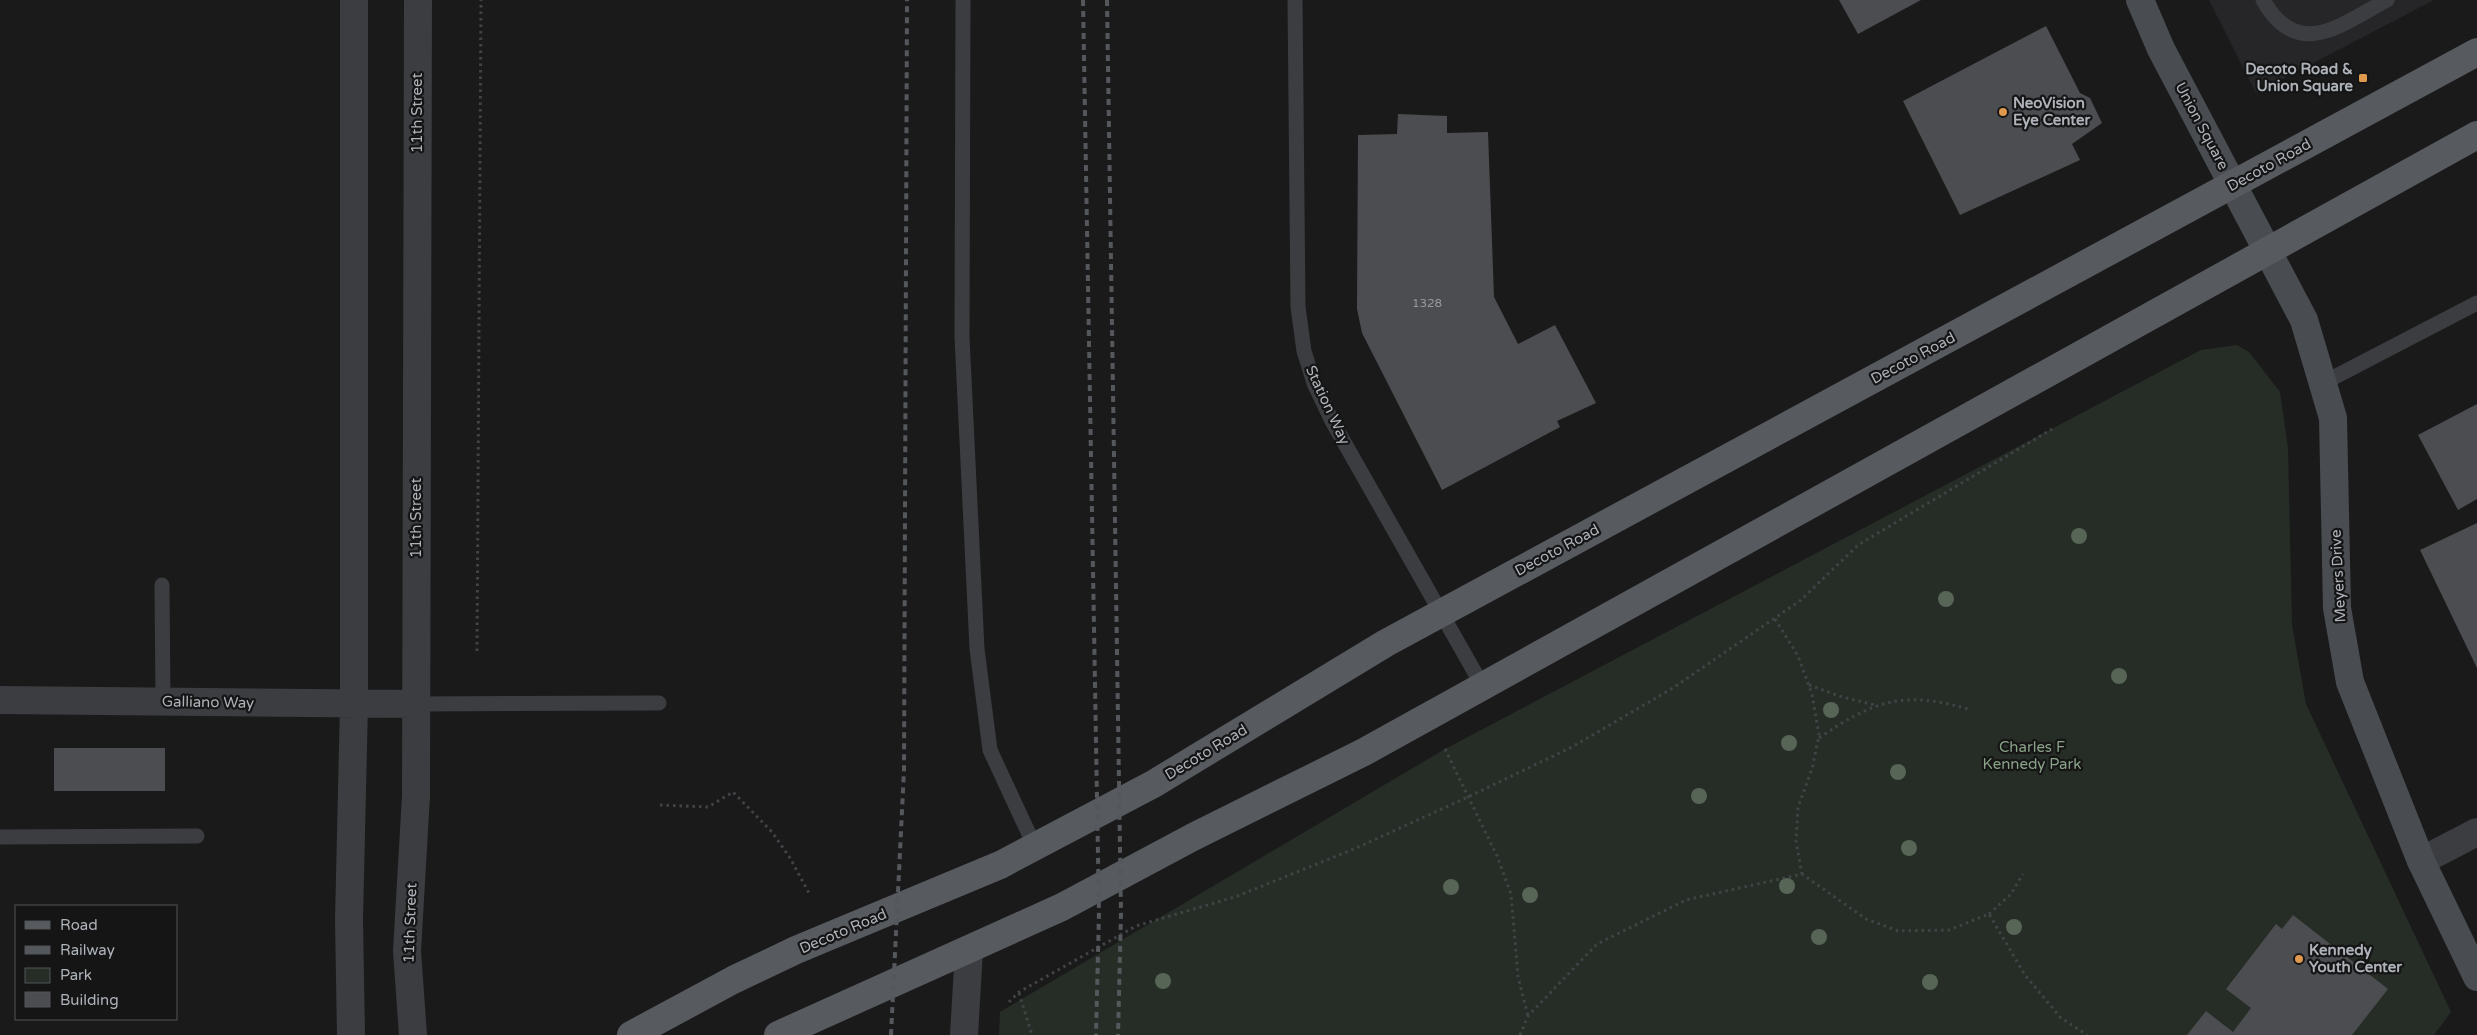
<svg xmlns="http://www.w3.org/2000/svg" width="2477" height="1035" font-family="'Varela Round',sans-serif">
  <style>
    .built { fill: #262628 }
    .green { fill: #262d26 }
    .building { fill: #4c4d50 }
    .lines { fill: none; stroke-linecap: round; stroke-linejoin: round }
    .path { stroke: #414447; stroke-width: 3; stroke-dasharray: 2.5 4; stroke-linecap: butt }
    .lane { stroke: #3b3d40; stroke-width: 15 }
    .street { stroke: #3b3d40; stroke-width: 28 }
    .secondary { stroke: #494c50; stroke-width: 28 }
    .primary { stroke: #575a5f; stroke-width: 28 }
    .rail { stroke: #54575b; stroke-width: 4; stroke-dasharray: 6 5; stroke-linecap: butt }
    .tree { fill: #576556 }
    .poi-dot { fill: #de994e; stroke: #151516; stroke-width: 2 }
    .labels { text-anchor: middle; stroke-width: 4.5; stroke-linejoin: round; paint-order: stroke }
    .number-label { font-size: 12px; fill: #969a9f }
    .poi-label { font-size: 15px; font-weight: bold; fill: #aeb3b9; stroke: #151516; text-anchor: start }
    .street-label { font-size: 15px; fill: #aeb3b9; stroke: #151516 }
    .park-label { font-size: 15px; fill: #89a287; stroke: #151516 }
  </style>
  <rect width="100%" height="100%" fill="#1a1a1b"/>
  <path class="built" d="M 2209,0 L 2434,0 L 2256,93 Z"/>
  <path class="green" d="M 2237,345 L 2249,352 L 2280,392 L 2288,448 L 2292,625 L 2306,704 L 2451,1012 L 2434,1035 L 999,1035 L 1000,1012 L 1445,749 L 2201,350 Z"/>
  <path class="building" d="M 1839,0 L 1921,0 L 1858,34 Z
    M 2046,26 L 2080,93 L 2090,98 L 2102,123 L 2072,144 L 2080,160 L 1960,215 L 1903,101 Z
    M 1398,114 L 1447,116 L 1447,133 L 1488,132 L 1494,297 L 1518,344 L 1555,325 L 1596,403 L 1557,421 L 1560,427 L 1442,490 L 1362,333 L 1357,309 L 1358,135 L 1397,134 Z
    M 2477,404 L 2477,499 L 2458,510 L 2418,435 Z
    M 2477,523 L 2477,668 L 2420,550 Z
    M 54,748 L 165,748 L 165,791 L 54,791 Z
    M 2293,915 L 2388,989 L 2352,1035 L 2187,1035 L 2206,1011 L 2233,1032 L 2251,1008 L 2226,989 L 2276,924 L 2282,929 Z"/>
  <g class="lines">
    <path class="path" d="M 1775,619 L 1798,656 L 1812,694 L 1819,735 L 1812,769 L 1798,807 L 1796,841 L 1802,874
      M 477,651 L 481,0
      M 1809,685 L 1842,697 L 1875,705
      M 1819,738 C 1873,701 1903,690 1968,709
      M 1445,749 L 1497,856 L 1511,894 L 1518,977 L 1528,1016
      M 660,805 L 708,807 L 733,792 L 772,832 L 790,858 L 809,893
      M 1989,914 L 2011,894 L 2023,874
      M 1019,993 L 1032,1035
      M 1009,1002 L 1019,992 L 1136,926 L 1235,897 L 1354,849 L 1468,797 L 1572,747 L 1673,688 L 1801,600 L 1858,545 L 2052,429
      M 1520,1035 L 1528,1016 L 1597,944 L 1686,900 L 1802,874 L 1866,919 L 1898,931 L 1949,930 L 1989,914 L 2025,975 L 2060,1017 L 2087,1035"/>
    <path class="lane" d="M 963,0 L 962,337 L 977,649 L 990,750 L 1035,847
      M 1295,0 L 1298,307 L 1304,351 L 1314,383 L 1332,421 L 1482,685
      M 2263,0 C 2298,62 2342,24 2387,0
      M 2323,383 L 2477,303
      M 162,585 L 163,702
      M 415,704 L 659,703
      M 0,837 L 197,836"/>
    <path class="street" d="M 0,700 L 415,704
      M 2421,861 L 2477,832
      M 351,1035 L 349,920 L 354,704 L 354,0
      M 413,1035 L 407,951 L 416,796 L 418,0
      M 964,1035 L 969,950"/>
    <path class="secondary" d="M 2140,0 L 2161,49 L 2304,320 L 2333,418 L 2337,608 L 2350,682 L 2421,861 L 2477,977"/>
    <path class="primary" d="M 631,1035 L 733,980 L 796,950 L 1000,865 L 1155,783 L 1386,643 L 2477,52
      M 778,1035 L 1062,907 L 1193,837 L 1364,752 L 2477,135"/>
    <path class="rail" d="M 1083,0 L 1099,912 L 1096,1035
      M 1107,0 L 1121,913 L 1118,1035
      M 891,1035 L 904,770 L 907,0"/>
  </g>
  <g class="tree">
    <circle cx="2079" cy="536" r="8"/>
    <circle cx="1946" cy="599" r="8"/>
    <circle cx="2119" cy="676" r="8"/>
    <circle cx="1831" cy="710" r="8"/>
    <circle cx="1789" cy="743" r="8"/>
    <circle cx="1898" cy="772" r="8"/>
    <circle cx="1699" cy="796" r="8"/>
    <circle cx="1909" cy="848" r="8"/>
    <circle cx="1787" cy="886" r="8"/>
    <circle cx="1451" cy="887" r="8"/>
    <circle cx="1530" cy="895" r="8"/>
    <circle cx="2014" cy="927" r="8"/>
    <circle cx="1819" cy="937" r="8"/>
    <circle cx="1163" cy="981" r="8"/>
    <circle cx="1930" cy="982" r="8"/>
  </g>
  <g class="poi-dot">
    <rect x="2358" y="73" width="10" height="10" rx="2.5"/>
    <circle cx="2003" cy="112" r="5"/>
    <circle cx="2299" cy="959" r="5"/>
  </g>
  <g class="labels">
    <g class="number-label">
      <text x="1427" y="307">1328</text>
    </g>
    <g class="poi-label">
      <text x="2353" y="74" text-anchor="end">Decoto Road &amp;<tspan x="2353" dy="17">Union Square</tspan></text>
      <text x="2013" y="108">NeoVision<tspan x="2013" dy="17">Eye Center</tspan></text>
      <text x="2309" y="955">Kennedy<tspan x="2309" dy="17">Youth Center</tspan></text>
    </g>
    <g class="street-label">
      <text transform="translate(417 113) rotate(-90)" y="5">11th Street</text>
      <text transform="translate(2202 126) rotate(62)" y="5">Union Square</text>
      <text transform="translate(2269 165) rotate(-29)" y="5">Decoto Road</text>
      <text transform="translate(1913 358) rotate(-28)" y="5">Decoto Road</text>
      <text transform="translate(1328 405) rotate(65)" y="5">Station Way</text>
      <text transform="translate(416 518) rotate(-90)" y="5">11th Street</text>
      <text transform="translate(1557 550) rotate(-28)" y="5">Decoto Road</text>
      <text transform="translate(2338 576) rotate(-93)" y="5">Meyers Drive</text>
      <text transform="translate(208 702) rotate(1)" y="5">Galliano Way</text>
      <text transform="translate(1206 752) rotate(-31)" y="5">Decoto Road</text>
      <text transform="translate(410 923) rotate(-88)" y="5">11th Street</text>
      <text transform="translate(843 931) rotate(-23)" y="5">Decoto Road</text>
    </g>
    <g class="park-label">
      <text x="2032" y="752">Charles F<tspan x="2032" dy="17">Kennedy Park</tspan></text>
    </g>
  </g>
  <rect x="15" y="905" width="162" height="115" fill="#151516" stroke="#525457"/>
  <rect x="25" y="921" width="25" height="8" fill="#575a5f" stroke="#525457"/>
  <text x="60" y="930" font-size="15" fill="#aeb3b9">Road</text>
  <rect x="25" y="946" width="25" height="8" fill="#54575b" stroke="#525457"/>
  <text x="60" y="955" font-size="15" fill="#aeb3b9">Railway</text>
  <rect x="25" y="968" width="25" height="15" fill="#262d26" stroke="#525457"/>
  <text x="60" y="980" font-size="15" fill="#aeb3b9">Park</text>
  <rect x="25" y="992" width="25" height="15" fill="#4c4d50" stroke="#525457"/>
  <text x="60" y="1005" font-size="15" fill="#aeb3b9">Building</text>
</svg>
